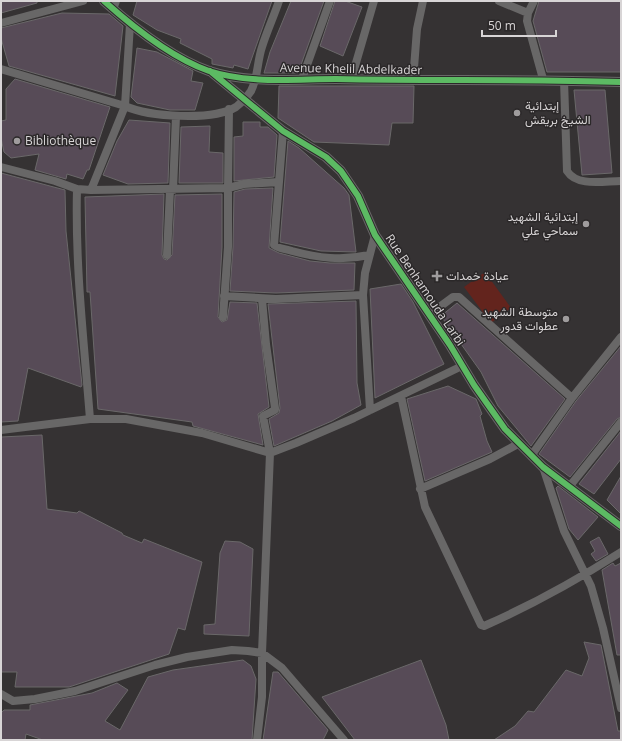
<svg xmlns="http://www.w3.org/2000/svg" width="622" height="741" font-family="'Open Sans',Vazirmatn,sans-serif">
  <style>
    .pitch { fill: #63241d }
    .building { fill: #574b57; stroke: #6a6869 }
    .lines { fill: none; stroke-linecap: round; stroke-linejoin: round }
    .minor { stroke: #686767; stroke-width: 8 }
    .tertiary { stroke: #686767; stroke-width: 10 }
    .cycleway-casing { stroke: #2b2829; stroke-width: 8 }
    .cycleway { stroke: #5cba63; stroke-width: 6 }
    .poi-dot { fill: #9f9c9d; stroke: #2b2829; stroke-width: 1.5 }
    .labels { text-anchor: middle; stroke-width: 3; stroke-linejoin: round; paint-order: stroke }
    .street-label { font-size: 12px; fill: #d8d5d6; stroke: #2b2829 }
    .poi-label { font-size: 12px; fill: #d8d5d6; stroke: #2b2829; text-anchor: start }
  </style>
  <rect width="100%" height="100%" fill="#353233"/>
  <path class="pitch" d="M 485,272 L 511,308 L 491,323 L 464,287 Z"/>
  <path class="building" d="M 1,1 L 37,1 L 37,3 L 1,13 Z
    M 137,1 L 272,1 L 248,69 L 234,65 L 233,68 L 212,64 L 212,59 L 180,43 L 181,39 L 157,30 L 133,15 Z
    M 291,1 L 324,1 L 298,73 L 264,73 L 270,52 Z
    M 335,1 L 345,1 L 362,7 L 343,56 L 320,46 Z
    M 539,1 L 621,1 L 621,72 L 547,72 L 533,21 Z
    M 62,13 L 109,14 L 123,26 L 115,96 L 9,66 L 1,38 L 1,28 Z
    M 137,48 L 157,52 L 193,71 L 191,81 L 203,83 L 195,110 L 170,110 L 137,103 L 131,97 Z
    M 15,79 L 110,107 L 89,170 L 87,170 L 83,179 L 67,174 L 66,179 L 35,170 L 39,154 L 11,158 L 4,152 L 1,138 L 1,121 L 6,120 L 6,89 Z
    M 279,86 L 414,86 L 413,123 L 392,123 L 389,145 L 314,142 L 278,118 Z
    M 574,90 L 605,90 L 612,173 L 582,175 Z
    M 129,120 L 170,123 L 168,183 L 128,184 L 103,175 L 117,141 Z
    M 243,122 L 260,122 L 260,127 L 268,127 L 277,135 L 274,177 L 234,181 L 234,137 L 243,136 Z
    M 210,126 L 209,152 L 223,153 L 223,183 L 179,183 L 181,127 Z
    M 288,141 L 299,148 L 344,188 L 349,195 L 356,252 L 321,251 L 280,242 Z
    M 1,173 L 65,190 L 66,231 L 82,385 L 81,387 L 28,368 L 18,421 L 1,422 Z
    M 273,188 L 269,248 L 279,253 L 310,261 L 330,263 L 355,263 L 354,290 L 276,293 L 230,291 L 233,247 L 234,192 L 245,189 Z
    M 164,194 L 162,255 L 164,259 L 167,260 L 172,255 L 175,195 L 222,194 L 222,247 L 218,317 L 222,322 L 227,320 L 230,302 L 257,303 L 269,407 L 258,414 L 263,445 L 193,426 L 192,422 L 98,409 L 90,292 L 87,292 L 85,197 Z
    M 401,284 L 413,302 L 444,364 L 375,398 L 370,289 Z
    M 356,301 L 357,383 L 361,405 L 332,421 L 274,446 L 269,419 L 279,413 L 280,408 L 268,304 Z
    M 457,303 L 565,399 L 531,446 L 498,406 L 481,372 L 441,316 Z
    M 621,346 L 621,417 L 617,419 L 570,477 L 539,454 L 576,401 Z
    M 448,386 L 476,399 L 482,414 L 480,416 L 487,441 L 492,452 L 425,481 L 407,399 Z
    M 621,431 L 621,459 L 594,494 L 579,484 Z
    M 42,435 L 47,509 L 77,513 L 79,511 L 122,533 L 123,535 L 142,543 L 144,539 L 202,562 L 185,630 L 178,628 L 169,654 L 69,687 L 15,687 L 17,672 L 1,672 L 1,437 Z
    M 621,476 L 621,514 L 607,500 Z
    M 558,486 L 598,517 L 578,540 L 569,529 L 556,488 Z
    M 599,537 L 608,554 L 596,561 L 591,554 L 595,551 L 590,542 Z
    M 225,541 L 240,542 L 253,549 L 249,636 L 204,634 L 204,625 L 215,624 L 220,553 Z
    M 613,563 L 615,566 L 621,563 L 621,655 L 617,655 L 602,570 Z
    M 584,642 L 601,645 L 618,731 L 621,731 L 621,740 L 494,740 L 515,726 L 528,711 L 534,712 L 566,670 L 582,676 L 589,658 Z
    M 243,660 L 251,666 L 256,679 L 252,740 L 43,740 L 26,734 L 25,740 L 1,740 L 1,713 L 4,710 L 30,710 L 30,705 L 92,693 L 117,683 L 128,690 L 105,721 L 120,730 L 148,677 L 173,670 Z
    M 421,660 L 446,725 L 449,740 L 355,740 L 322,697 Z
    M 273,672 L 278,672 L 328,730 L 323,740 L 263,740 Z"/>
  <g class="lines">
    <path class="minor" d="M 499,1 L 528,13
      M 534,1 L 528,13 L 527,21 L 543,79
      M 113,9 L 116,1
      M 1,23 L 83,1
      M 130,24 L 125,106 C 149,117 213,121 236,107 C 241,103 247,97 251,91 C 258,78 257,62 262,47 C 267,31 274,16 279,1
      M 1,69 L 125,106 L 91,190 L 77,189 L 55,181 L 1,167
      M 302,79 L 330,1
      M 351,80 L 374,1
      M 564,80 L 567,171 C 577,187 604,181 621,181
      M 413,81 L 417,29 L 423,1
      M 283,131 L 274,245 C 279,249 286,249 292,251 C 318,258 342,261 369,255
      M 77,189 C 75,266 84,342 90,419
      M 91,190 L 228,188 L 229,109
      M 173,190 L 176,116
      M 167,255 L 170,190
      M 224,296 L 276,299 L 363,295
      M 430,314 L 453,297 L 459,297 L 572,398
      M 223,317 L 228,247 L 228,188 L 244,184 L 279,182
      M 401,396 L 425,507 L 481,625 L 484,626 C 532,605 577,580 621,552
      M 370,410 L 363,295 L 365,273 L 375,235
      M 1,430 L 90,419 L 126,419 L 202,433 L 270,453 L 263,416 L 275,410 L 275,408 L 266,344 L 262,299
      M 531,456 L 572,398 L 621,337
      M 543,467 L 564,531 L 591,586 L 603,628 L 621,708
      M 569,487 L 621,422
      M 420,489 L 490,459 L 518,444
      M 1,694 L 13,701 L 35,699 L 75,691 L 155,665 L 187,657 L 232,650 L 248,651 L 262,653 L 282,668 L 344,740
      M 257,740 L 262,697 L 262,653 L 270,453 L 296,443 L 354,418 L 462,366"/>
    <path class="tertiary" d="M 104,1 C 133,27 172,58 209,71 C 249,84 295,79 336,79 C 431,81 526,79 621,82
      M 210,71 L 283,131 L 326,157 L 341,171 L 358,196 L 375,235 L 450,345 L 474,385 L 505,429 L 543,467 L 621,526"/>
    <g class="cycleway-casing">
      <path id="cycleway" d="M 104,1 C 133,27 172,58 209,71 C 249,84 295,79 336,79 C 431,81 526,79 621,82
        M 210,71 L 283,131 L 326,157 L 341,171 L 358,196 L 375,235 L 450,345 L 474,385 L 505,429 L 543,467 L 621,526"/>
    </g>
    <use href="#cycleway" class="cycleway"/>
  </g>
  <g class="poi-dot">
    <circle cx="517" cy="113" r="4"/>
    <circle cx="17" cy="141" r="4"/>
    <circle cx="586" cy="224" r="4"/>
    <path d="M435 270h4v4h4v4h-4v4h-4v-4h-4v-4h4z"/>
    <circle cx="566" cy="319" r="4"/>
  </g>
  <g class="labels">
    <g class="street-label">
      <text transform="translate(351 69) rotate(1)" y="4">Avenue Khelil Abdelkader</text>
      <text transform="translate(425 290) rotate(56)" y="4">Rue Benhamouda Larbi</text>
    </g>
    <g class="poi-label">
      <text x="525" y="110">إبتدائية<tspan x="525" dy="14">الشيخ بريقش</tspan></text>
      <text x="25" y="145">Bibliothèque</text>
      <text x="578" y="221" text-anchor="end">إبتدائية الشهيد<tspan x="578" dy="14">سماحي علي</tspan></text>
      <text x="446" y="280">عيادة خمدات</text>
      <text x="558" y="316" text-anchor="end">متوسطة الشهيد<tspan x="558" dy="14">عطوات قدور</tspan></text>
    </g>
  </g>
  <rect width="622" height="741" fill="none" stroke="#d8d5d6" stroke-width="4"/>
  <path d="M482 30v6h74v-6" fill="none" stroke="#d8d5d6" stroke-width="2"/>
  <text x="488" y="30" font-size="12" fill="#d8d5d6" stroke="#2b2829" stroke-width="3" paint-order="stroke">50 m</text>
</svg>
